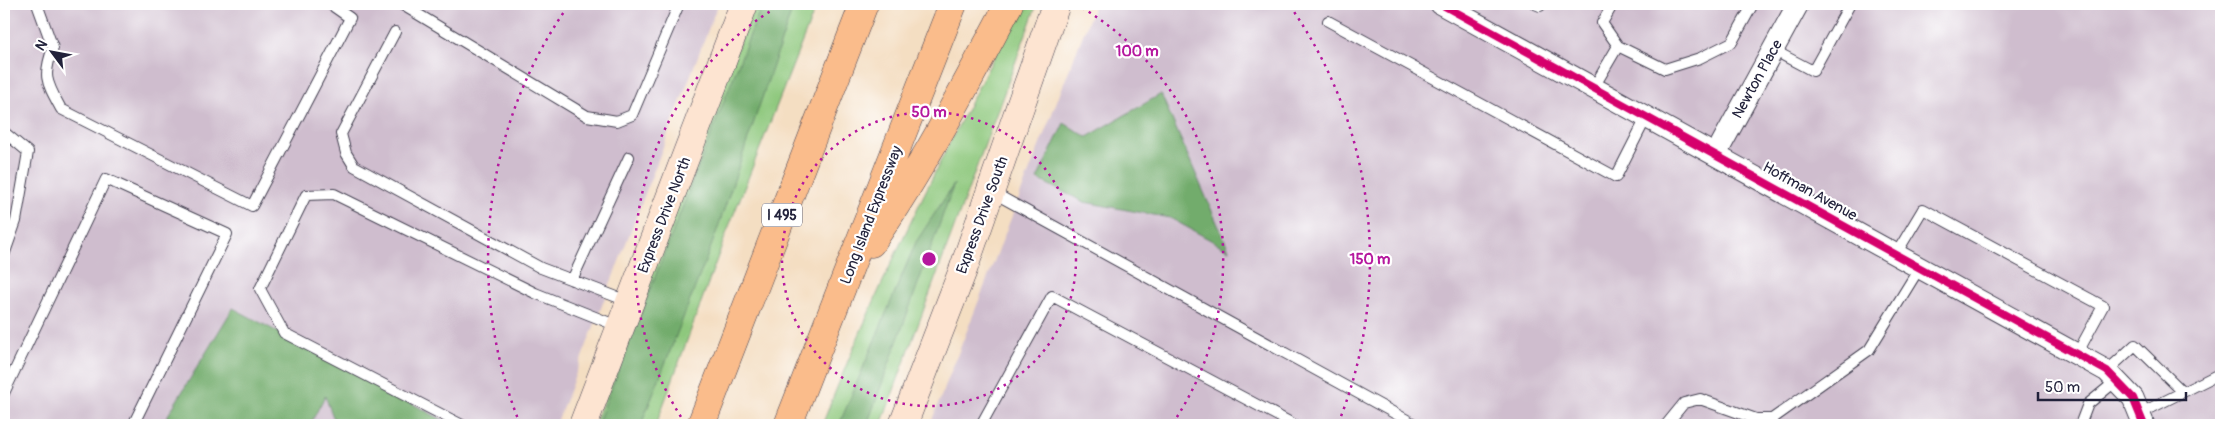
<svg xmlns="http://www.w3.org/2000/svg" width="2225" height="429" font-family="Pangolin,sans-serif">
  <style>
    .industrial { fill: #cfbdce }
    .green { fill: #8ec87d; stroke: #58755c }
    .forest { fill: #72ac6c; stroke: #4a6754 }
    .lines { fill: none; stroke-linecap: round; stroke-linejoin: round }
    .lane-casing { stroke: #423e4f; stroke-width: 12 }
    .street-casing { stroke: #423e4f; stroke-width: 23 }
    .secondary-casing { stroke: #423e4f; stroke-width: 29 }
    .highway-casing { stroke: #423e4f; stroke-width: 29 }
    .lane { stroke: #fff; stroke-width: 10 }
    .street { stroke: #fff; stroke-width: 21 }
    .secondary { stroke: #fde4d1; stroke-width: 28 }
    .highway { stroke: #fabc8b; stroke-width: 28 }
    .cycleway-casing { stroke: #fff; stroke-width: 11 }
    .cycleway { stroke: #d6006c; stroke-width: 8 }
    .ring { fill: none; stroke: #b5179e; stroke-width: 2.5; stroke-dasharray: 2.5 5 }
    .labels { text-anchor: middle; stroke-width: 4.5; stroke-linejoin: round; paint-order: stroke }
    .shield { fill: #fff; stroke: #646476; stroke-width: 1 }
    .shield-label { font-size: 14px; font-weight: bold; fill: #22223b }
    .street-label { font-size: 15px; fill: #22223b; stroke: #fff }
    .centre { fill: #b5179e; stroke: #fff; stroke-width: 2.5 }
    .ring-label { font-size: 15px; text-anchor: middle; font-weight: bold; fill: #b5179e; stroke: #fff; stroke-width: 4.5; stroke-linejoin: round; paint-order: stroke }
  </style>
  <rect width="100%" height="100%" fill="#fff"/>
  <filter id="ink" filterUnits="userSpaceOnUse"><feTurbulence type="fractalNoise" baseFrequency=".02" numOctaves="2"/><feDisplacementMap in="SourceGraphic" scale="10" xChannelSelector="R" yChannelSelector="G"/><feConvolveMatrix kernelMatrix="1 2 1 2 8 2 1 2 1" color-interpolation-filters="sRGB"/></filter>
  <filter id="wash" filterUnits="userSpaceOnUse"><feTurbulence type="fractalNoise" baseFrequency=".0096" numOctaves="4" result="noise"/><feDisplacementMap in="SourceGraphic" scale="20" xChannelSelector="R" yChannelSelector="G"/><feGaussianBlur stdDeviation="1.12" result="paint"/><feColorMatrix in="noise" values="0 0 0 0 0 0 0 0 0 0 0 0 0 0 0 0 0 1.4 0 .05"/><feComposite in="paint" operator="in"/></filter>
  <g filter="url(#wash)">
    <rect width="100%" height="100%" fill="#f4dec2"/>
    <path class="industrial" d="M 4,4 L 718,4 L 556,425 L 4,425 Z
      M 1095,4 L 2221,4 L 2221,425 L 930,425 Z"/>
    <path class="green" d="M 754,4 L 817,4 L 728,229 L 656,425 L 594,425 Z
      M 1022,4 L 1037,4 L 881,425 L 822,425 C 878,281 949,141 1022,4 Z"/>
    <path class="forest" d="M 762,4 L 794,4 L 714,239 L 641,425 L 597,425 Z
      M 1161,94 L 1229,250 L 1170,218 L 1084,202 L 1037,179 L 1064,123 L 1087,137 Z
      M 954,184 L 867,425 L 839,425 L 916,242 Z
      M 233,308 L 452,425 L 336,425 L 325,396 L 310,425 L 162,425 Z"/>
  </g>
  <g filter="url(#ink)">
    <g class="lines">
      <g class="lane-casing">
        <path id="lane" d="M 37,4 L 53,48 C 42,77 47,83 61,109 L 252,206 L 350,18 L 330,4
          M 401,4 L 587,116 L 617,121 L 632,115 L 679,4
          M 1535,4 L 1540,6 L 1541,4
          M 1613,4 L 1602,23 L 1618,46 L 1665,69 L 1700,58 L 1732,42 L 1753,4
          M 1328,21 L 1616,177 L 1647,116
          M 395,32 L 341,134 L 346,153 L 354,166 L 541,268 L 630,302
          M 1773,50 L 1813,71 L 1850,4
          M 1594,87 L 1618,46
          M 4,132 L 28,152 L 16,221 L 4,255
          M 992,192 L 1416,425
          M 1896,254 L 1923,209 L 2103,306 L 2077,354
          M 572,280 L 629,157
          M 2107,371 L 2135,345 L 2183,392
          M 4,393 L 106,179 L 227,234 L 133,425
          M 2139,414 L 2221,373
          M 462,425 L 284,333 L 260,289 L 306,195 L 334,194 L 535,293 L 620,327
          M 981,425 L 1052,296 L 1295,425
          M 1666,425 L 1684,403 L 1700,399 L 1756,419 L 1772,419 L 1869,350 L 1920,267
          M 2080,425 L 2088,404 L 2116,381"/>
      </g>
      <g class="street-casing">
        <path id="street" d="M 1441,4 L 2107,371 L 2133,398 L 2144,425
          M 1716,154 L 1798,4"/>
      </g>
      <g class="secondary-casing">
        <path id="secondary" d="M 583,425 L 744,4
          M 903,425 L 963,270 L 1056,4"/>
      </g>
      <g class="highway-casing">
        <path id="highway" d="M 871,243 C 923,167 966,85 1009,4
          M 701,425 L 864,4
          M 788,425 L 953,4"/>
      </g>
      <use href="#lane" class="lane"/>
      <use href="#street" class="street"/>
      <use href="#secondary" class="secondary"/>
      <use href="#highway" class="highway"/>
      <g class="cycleway-casing">
        <path id="cycleway" d="M 1441,4 L 2107,371 L 2133,398 L 2144,425"/>
      </g>
      <use href="#cycleway" class="cycleway"/>
    </g>
  </g>
  <g class="ring">
    <circle cx="929" cy="259" r="147"/>
    <path d="M685 423A294 294 0 0 1 782 4M1076 4A294 294 0 0 1 1173 423"/>
    <path d="M520 424A441 441 0 0 1 568 6M1290 6A441 441 0 0 1 1338 424"/>
  </g>
  <g class="labels">
    <rect class="shield" x="762" y="203.5" width="40" height="23" rx="4"/>
    <g class="shield-label">
      <text x="782" y="220">I 495</text>
    </g>
    <g class="street-label">
      <text transform="translate(1757 79) rotate(-61)" y="5">Newton Place</text>
      <text transform="translate(1810 191) rotate(29)" y="5">Hoffman Avenue</text>
      <text transform="translate(664 215) rotate(-69)" y="5">Express Drive North</text>
      <text transform="translate(871 215) rotate(-69)" y="5">Long Island Expressway</text>
      <text transform="translate(982 215) rotate(-70)" y="5">Express Drive South</text>
    </g>
  </g>
  <circle cx="929" cy="259" r="8" class="centre"/>
  <g class="ring-label">
    <text x="1137" y="56">100 m</text>
    <text x="929" y="117">50 m</text>
    <text x="1370" y="264">150 m</text>
  </g>
  <rect width="2225" height="429" fill="none" stroke="#fff" stroke-width="20"/>
  <g transform="translate(52 52) rotate(302)" stroke="#ffffff" stroke-width="4" paint-order="stroke">
  <path d="M0-4L9 19L0 12L-9 19Z" fill="#22223b"/>
  <text y="-8" font-size="14" font-weight="bold" text-anchor="middle" fill="#22223b">N</text>
  </g>
  <path d="M2038 392v8h148v-8" fill="none" stroke="#22223b" stroke-width="2.5"/>
  <text x="2045" y="392" font-size="15" fill="#22223b" stroke="#ffffff" stroke-width="4" paint-order="stroke">50 m</text>
</svg>
